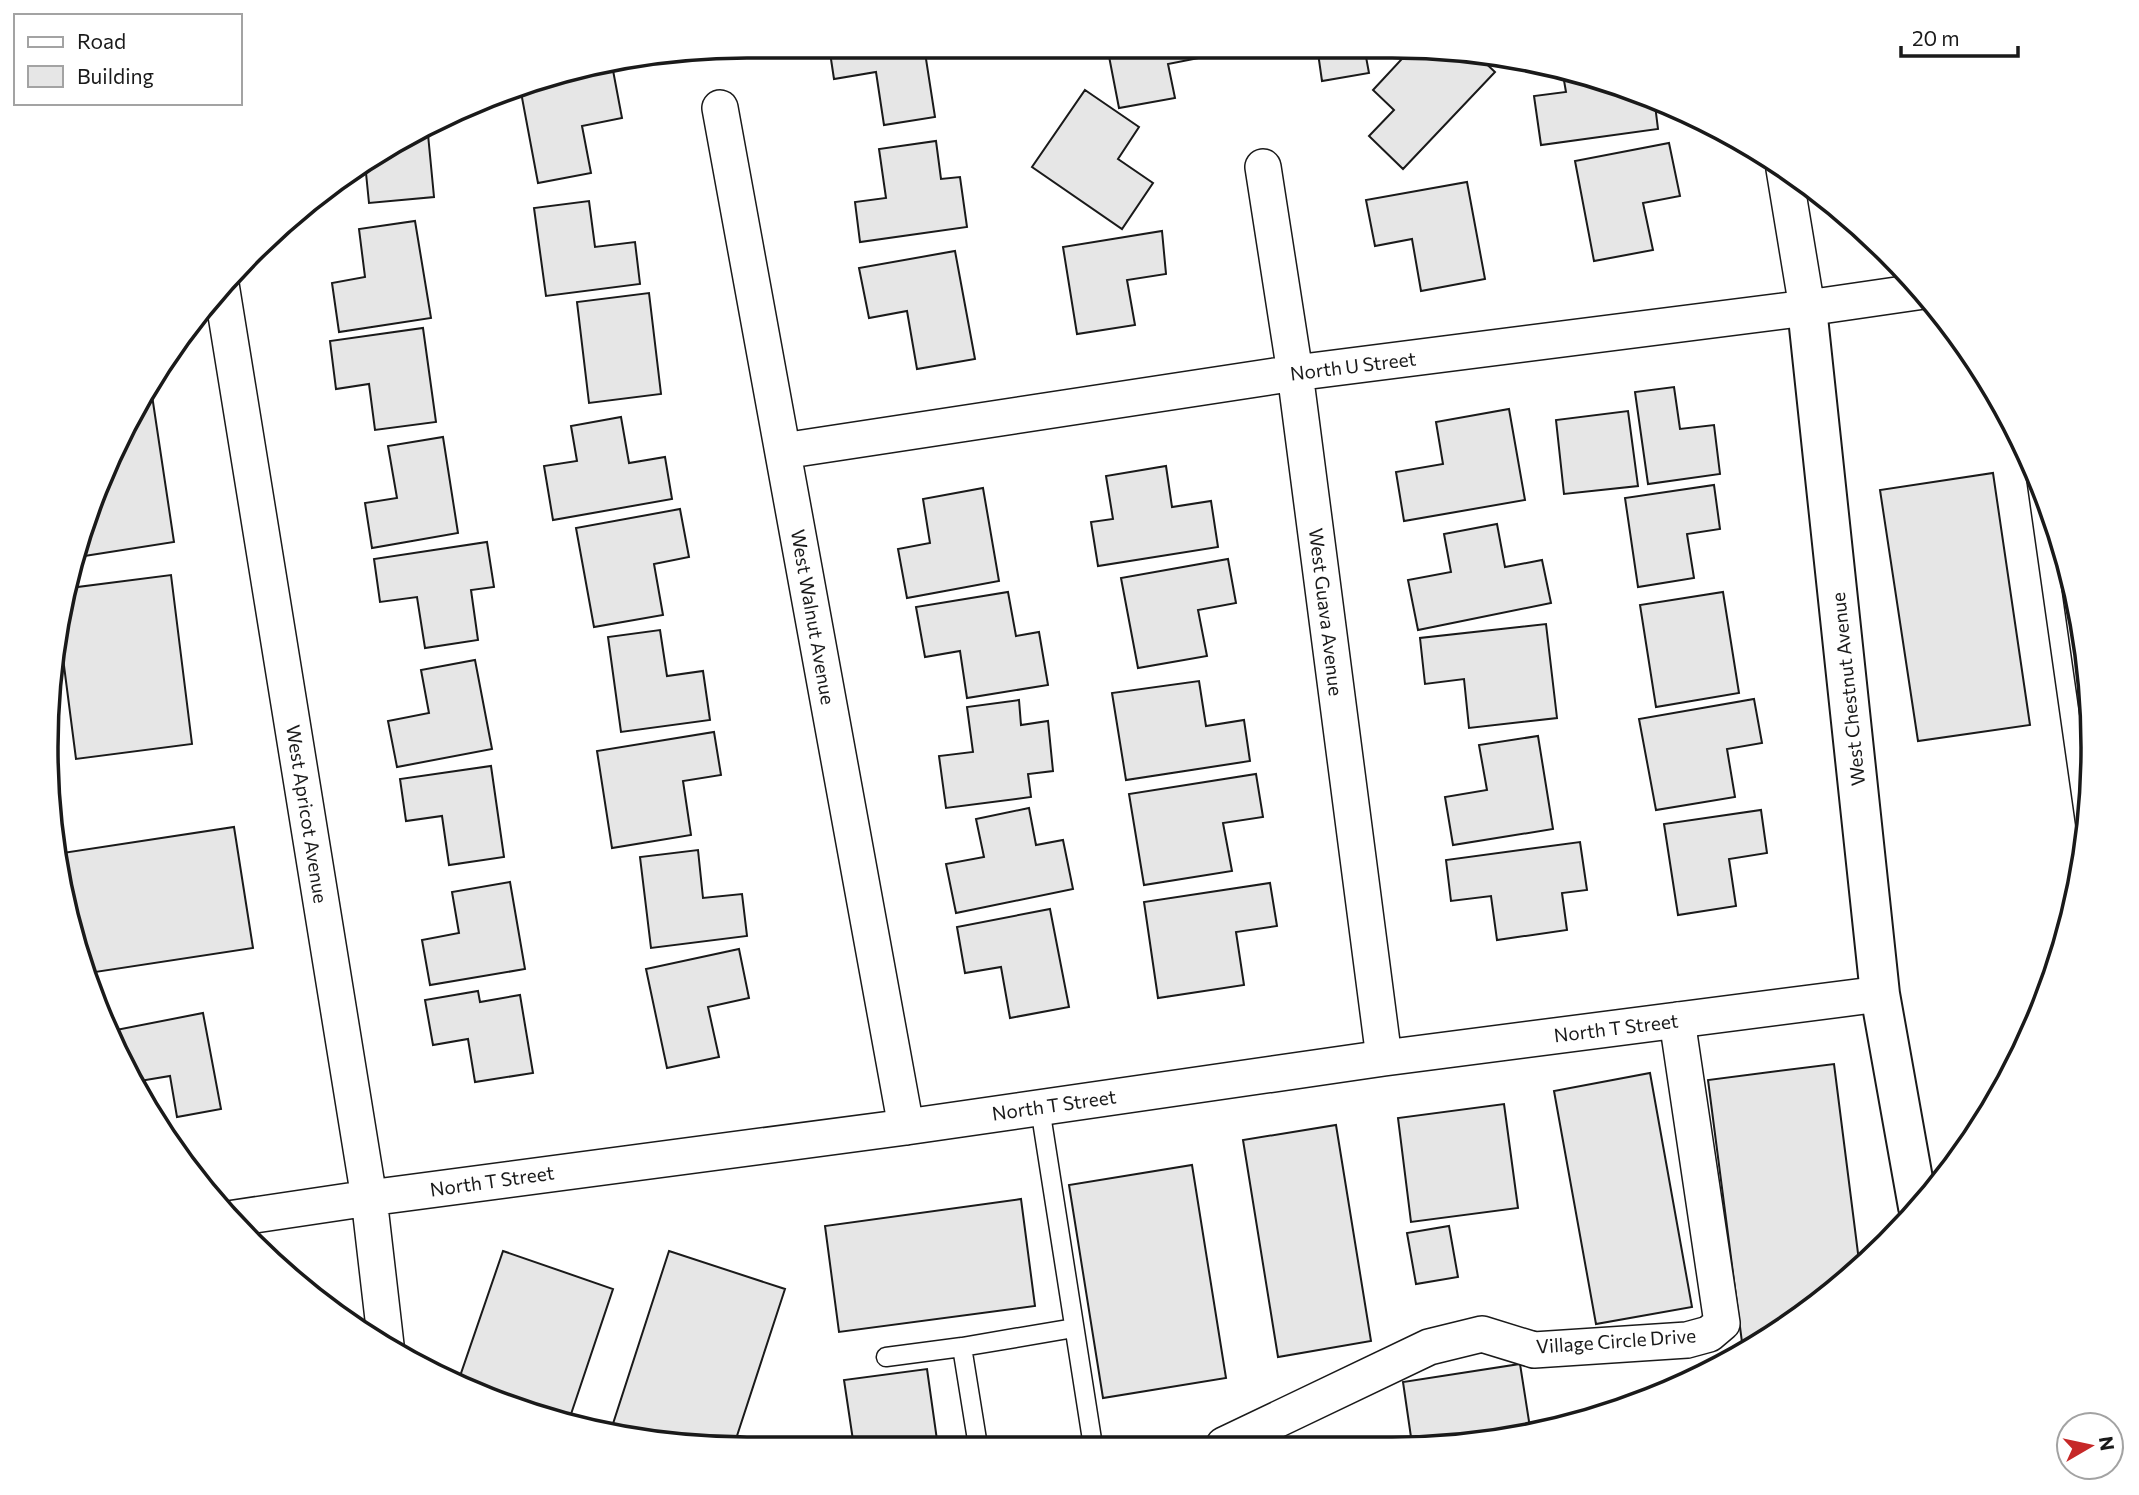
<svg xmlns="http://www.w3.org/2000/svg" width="2139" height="1495" font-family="Commissioner,sans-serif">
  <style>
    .building { fill: #e6e6e6; stroke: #1a1a1a; stroke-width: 2 }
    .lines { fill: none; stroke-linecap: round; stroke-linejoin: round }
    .service-casing { stroke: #1a1a1a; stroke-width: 21 }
    .minor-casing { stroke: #1a1a1a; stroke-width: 38 }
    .tertiary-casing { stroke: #1a1a1a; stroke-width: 42 }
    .service { stroke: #fff; stroke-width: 18 }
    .minor { stroke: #fff; stroke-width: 35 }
    .tertiary { stroke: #fff; stroke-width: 38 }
    .labels { text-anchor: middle; stroke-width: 5; stroke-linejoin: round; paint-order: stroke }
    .street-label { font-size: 19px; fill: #1a1a1a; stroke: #fff }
    .rim { fill: none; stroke: #1a1a1a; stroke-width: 3.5 }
  </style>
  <rect width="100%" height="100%" fill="#fff"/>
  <path class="building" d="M 829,46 L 924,46 L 935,117 L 884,125 L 876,72 L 834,79 Z
    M 1107,46 L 1212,46 L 1214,55 L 1168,64 L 1175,98 L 1119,108 Z
    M 1247,46 L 1290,46 L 1249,52 Z
    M 1317,46 L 1364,46 L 1369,73 L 1322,81 Z
    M 1412,48 L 1476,54 L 1495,72 L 1403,169 L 1369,136 L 1394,110 L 1373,90 Z
    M 612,65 L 622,118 L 582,126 L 591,173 L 538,183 L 520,87 L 543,78 Z
    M 1562,69 L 1654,97 L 1658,129 L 1541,145 L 1534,96 L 1566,92 Z
    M 1085,90 L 1139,127 L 1118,159 L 1153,183 L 1122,229 L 1032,167 Z
    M 427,124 L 434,197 L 369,203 L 365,163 L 357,164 Z
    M 936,141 L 941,179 L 960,177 L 967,227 L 860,242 L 855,202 L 886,198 L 879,149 Z
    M 1669,143 L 1680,196 L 1643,203 L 1653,250 L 1594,261 L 1575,161 Z
    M 1467,182 L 1485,279 L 1421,291 L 1412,239 L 1375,246 L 1366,200 Z
    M 589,201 L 595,247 L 635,242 L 640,284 L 546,296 L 534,208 Z
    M 415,221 L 431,318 L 339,332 L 332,283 L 365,277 L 359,229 Z
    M 1162,231 L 1166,274 L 1127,280 L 1135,325 L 1077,334 L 1063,247 Z
    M 955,251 L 975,359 L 917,369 L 907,311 L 869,318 L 859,268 Z
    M 649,293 L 661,394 L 589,403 L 577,302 Z
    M 423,328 L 436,422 L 375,430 L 369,384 L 336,389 L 330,341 Z
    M 150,382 L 174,542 L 78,557 L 99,478 L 140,396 Z
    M 1674,387 L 1680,429 L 1714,425 L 1720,474 L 1648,484 L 1635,392 Z
    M 1509,409 L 1525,500 L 1404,521 L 1396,472 L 1443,464 L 1436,422 Z
    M 1628,411 L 1638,486 L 1564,494 L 1556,420 Z
    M 621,417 L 629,463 L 665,457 L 672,499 L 553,520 L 544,466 L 577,461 L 571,426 Z
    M 443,437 L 458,533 L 372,548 L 365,503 L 397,498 L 388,446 Z
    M 1166,466 L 1172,507 L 1211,501 L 1218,547 L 1098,566 L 1091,522 L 1113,519 L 1106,476 Z
    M 1993,473 L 2030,725 L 1918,741 L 1880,490 Z
    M 1714,485 L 1720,529 L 1687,534 L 1694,578 L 1638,587 L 1625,498 Z
    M 983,488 L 999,581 L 907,598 L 898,549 L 930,543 L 923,499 Z
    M 680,509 L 689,557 L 654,564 L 663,615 L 594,627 L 576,528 Z
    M 1497,524 L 1505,567 L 1542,560 L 1551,603 L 1418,630 L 1408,580 L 1451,572 L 1444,534 Z
    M 487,542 L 494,587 L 471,590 L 478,640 L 425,648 L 417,597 L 380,602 L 374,559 Z
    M 1228,559 L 1236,603 L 1198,610 L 1207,656 L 1138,668 L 1121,578 Z
    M 171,575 L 192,744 L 76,759 L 59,627 L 70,588 Z
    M 1008,592 L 1016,636 L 1039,632 L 1048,685 L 967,698 L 960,651 L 925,657 L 916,607 Z
    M 1723,592 L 1739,693 L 1656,707 L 1640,605 Z
    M 1546,624 L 1557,718 L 1469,728 L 1464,679 L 1425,684 L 1420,638 Z
    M 660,630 L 667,676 L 703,671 L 710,720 L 621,732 L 608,637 Z
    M 475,660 L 492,749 L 397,767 L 388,721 L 429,713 L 421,670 Z
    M 1199,681 L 1206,726 L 1244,720 L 1250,761 L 1126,780 L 1112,693 Z
    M 1754,699 L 1762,743 L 1727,749 L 1735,797 L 1656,810 L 1639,719 Z
    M 1019,700 L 1021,725 L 1048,721 L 1053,771 L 1028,774 L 1031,797 L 946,808 L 939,756 L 973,752 L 967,707 Z
    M 714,732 L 721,775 L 683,781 L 691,835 L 612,848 L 597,751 Z
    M 1538,736 L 1553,829 L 1453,845 L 1445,797 L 1487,790 L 1479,745 Z
    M 491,766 L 504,857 L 449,865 L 442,816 L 406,821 L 400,779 Z
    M 1256,774 L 1263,817 L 1223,823 L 1232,871 L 1144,885 L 1129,794 Z
    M 1029,808 L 1036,845 L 1063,840 L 1073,889 L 956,913 L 946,864 L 984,857 L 976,819 Z
    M 1761,810 L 1767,853 L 1729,859 L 1736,906 L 1678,915 L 1664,824 Z
    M 234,827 L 253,948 L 89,973 L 59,884 L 56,854 Z
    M 1580,842 L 1587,890 L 1562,893 L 1567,930 L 1497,940 L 1491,896 L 1451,901 L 1446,860 Z
    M 698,850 L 703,898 L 742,894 L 747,936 L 651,948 L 640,857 Z
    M 510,882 L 525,969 L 430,985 L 422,940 L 459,933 L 452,892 Z
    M 1270,883 L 1277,926 L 1236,932 L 1244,985 L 1158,998 L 1144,902 Z
    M 1050,909 L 1069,1007 L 1010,1018 L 1001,967 L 965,973 L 957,927 Z
    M 739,949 L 749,998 L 708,1007 L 719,1057 L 667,1068 L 646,969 Z
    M 478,991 L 480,1002 L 520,995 L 533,1073 L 475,1082 L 468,1039 L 433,1045 L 425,1000 Z
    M 203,1013 L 221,1109 L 177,1117 L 170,1076 L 134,1082 L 122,1064 L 116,1030 Z
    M 1834,1064 L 1860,1269 L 1855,1275 L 1743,1350 L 1708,1080 Z
    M 1650,1073 L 1692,1307 L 1596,1324 L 1554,1091 Z
    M 1504,1104 L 1518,1208 L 1411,1222 L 1398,1118 Z
    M 1336,1125 L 1371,1341 L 1278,1357 L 1243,1140 Z
    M 1192,1165 L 1226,1378 L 1103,1398 L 1069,1185 Z
    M 1021,1199 L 1035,1306 L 839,1332 L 825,1226 Z
    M 1449,1226 L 1458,1277 L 1416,1284 L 1407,1233 Z
    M 503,1251 L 613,1289 L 567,1426 L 457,1385 Z
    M 669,1251 L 785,1289 L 733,1448 L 702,1448 L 610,1433 Z
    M 1520,1364 L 1531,1434 L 1484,1443 L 1412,1444 L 1403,1382 Z
    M 927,1369 L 938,1447 L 854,1447 L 844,1380 Z"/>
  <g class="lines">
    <g class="service-casing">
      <path id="service" d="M 2036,477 L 2086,829
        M 1040,1108 L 1093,1446
        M 962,1347 L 978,1446
        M 886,1357 L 962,1347 L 1074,1328"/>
    </g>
    <g class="minor-casing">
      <path id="minor" d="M 720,108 L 906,1127
        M 1263,167 L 1295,373 L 1384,1058
        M 1784,169 L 1807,308
        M 221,284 L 369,1198 L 386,1345
        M 783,451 L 1295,373 L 1807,308 L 1924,291
        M 228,1219 L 369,1198 L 906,1127 L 1384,1058 L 1880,994
        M 1224,1445 L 1429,1347 L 1482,1334 L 1534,1350 L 1687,1340 L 1709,1334 L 1722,1323 L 1677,1020"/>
    </g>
    <g class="tertiary-casing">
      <path id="tertiary" d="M 1807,308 L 1880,994 L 1918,1207"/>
    </g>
    <use href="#service" class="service"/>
    <use href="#minor" class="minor"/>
    <use href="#tertiary" class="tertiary"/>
  </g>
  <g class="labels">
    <g class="street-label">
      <text transform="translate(1353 366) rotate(-7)" y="7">North U Street</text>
      <text transform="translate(1326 612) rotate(83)" y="7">West Guava Avenue</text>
      <text transform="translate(813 617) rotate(80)" y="7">West Walnut Avenue</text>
      <text transform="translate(1848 689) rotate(-96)" y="7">West Chestnut Avenue</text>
      <text transform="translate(307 814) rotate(81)" y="7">West Apricot Avenue</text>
      <text transform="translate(1616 1028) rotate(-7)" y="7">North T Street</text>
      <text transform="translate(1054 1105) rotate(-8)" y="7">North T Street</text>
      <text transform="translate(492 1181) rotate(-8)" y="7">North T Street</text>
      <text transform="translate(1616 1341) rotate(-4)" y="7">Village Circle Drive</text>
    </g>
  </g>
  <path d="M0 0H2139V1495H0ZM747 58H1392A689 689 0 0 1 2081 747V748A689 689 0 0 1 1392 1437H747A689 689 0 0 1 58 748V747A689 689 0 0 1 747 58Z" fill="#fff" fill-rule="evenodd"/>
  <path class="rim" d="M747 58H1392A689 689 0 0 1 2081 747V748A689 689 0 0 1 1392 1437H747A689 689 0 0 1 58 748V747A689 689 0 0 1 747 58Z"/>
  <rect x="14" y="14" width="228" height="91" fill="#ffffff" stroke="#a3a3a3" stroke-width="2"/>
  <rect x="28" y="37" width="35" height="10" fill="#ffffff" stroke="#a3a3a3" stroke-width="2"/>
  <text x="77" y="49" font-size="21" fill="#1a1a1a">Road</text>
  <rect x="28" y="66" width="35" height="21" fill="#e6e6e6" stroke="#a3a3a3" stroke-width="2"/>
  <text x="77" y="84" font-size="21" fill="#1a1a1a">Building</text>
  <g transform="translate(2090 1446) rotate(81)"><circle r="33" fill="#ffffff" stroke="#a3a3a3" stroke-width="2"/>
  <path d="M0-5L12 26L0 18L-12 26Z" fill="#c62828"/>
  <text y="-10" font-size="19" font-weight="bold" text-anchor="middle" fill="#1a1a1a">N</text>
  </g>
  <path d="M1901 46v10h117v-10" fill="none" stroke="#1a1a1a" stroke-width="3.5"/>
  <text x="1912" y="46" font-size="21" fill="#1a1a1a" stroke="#ffffff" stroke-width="5" paint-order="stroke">20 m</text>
</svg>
